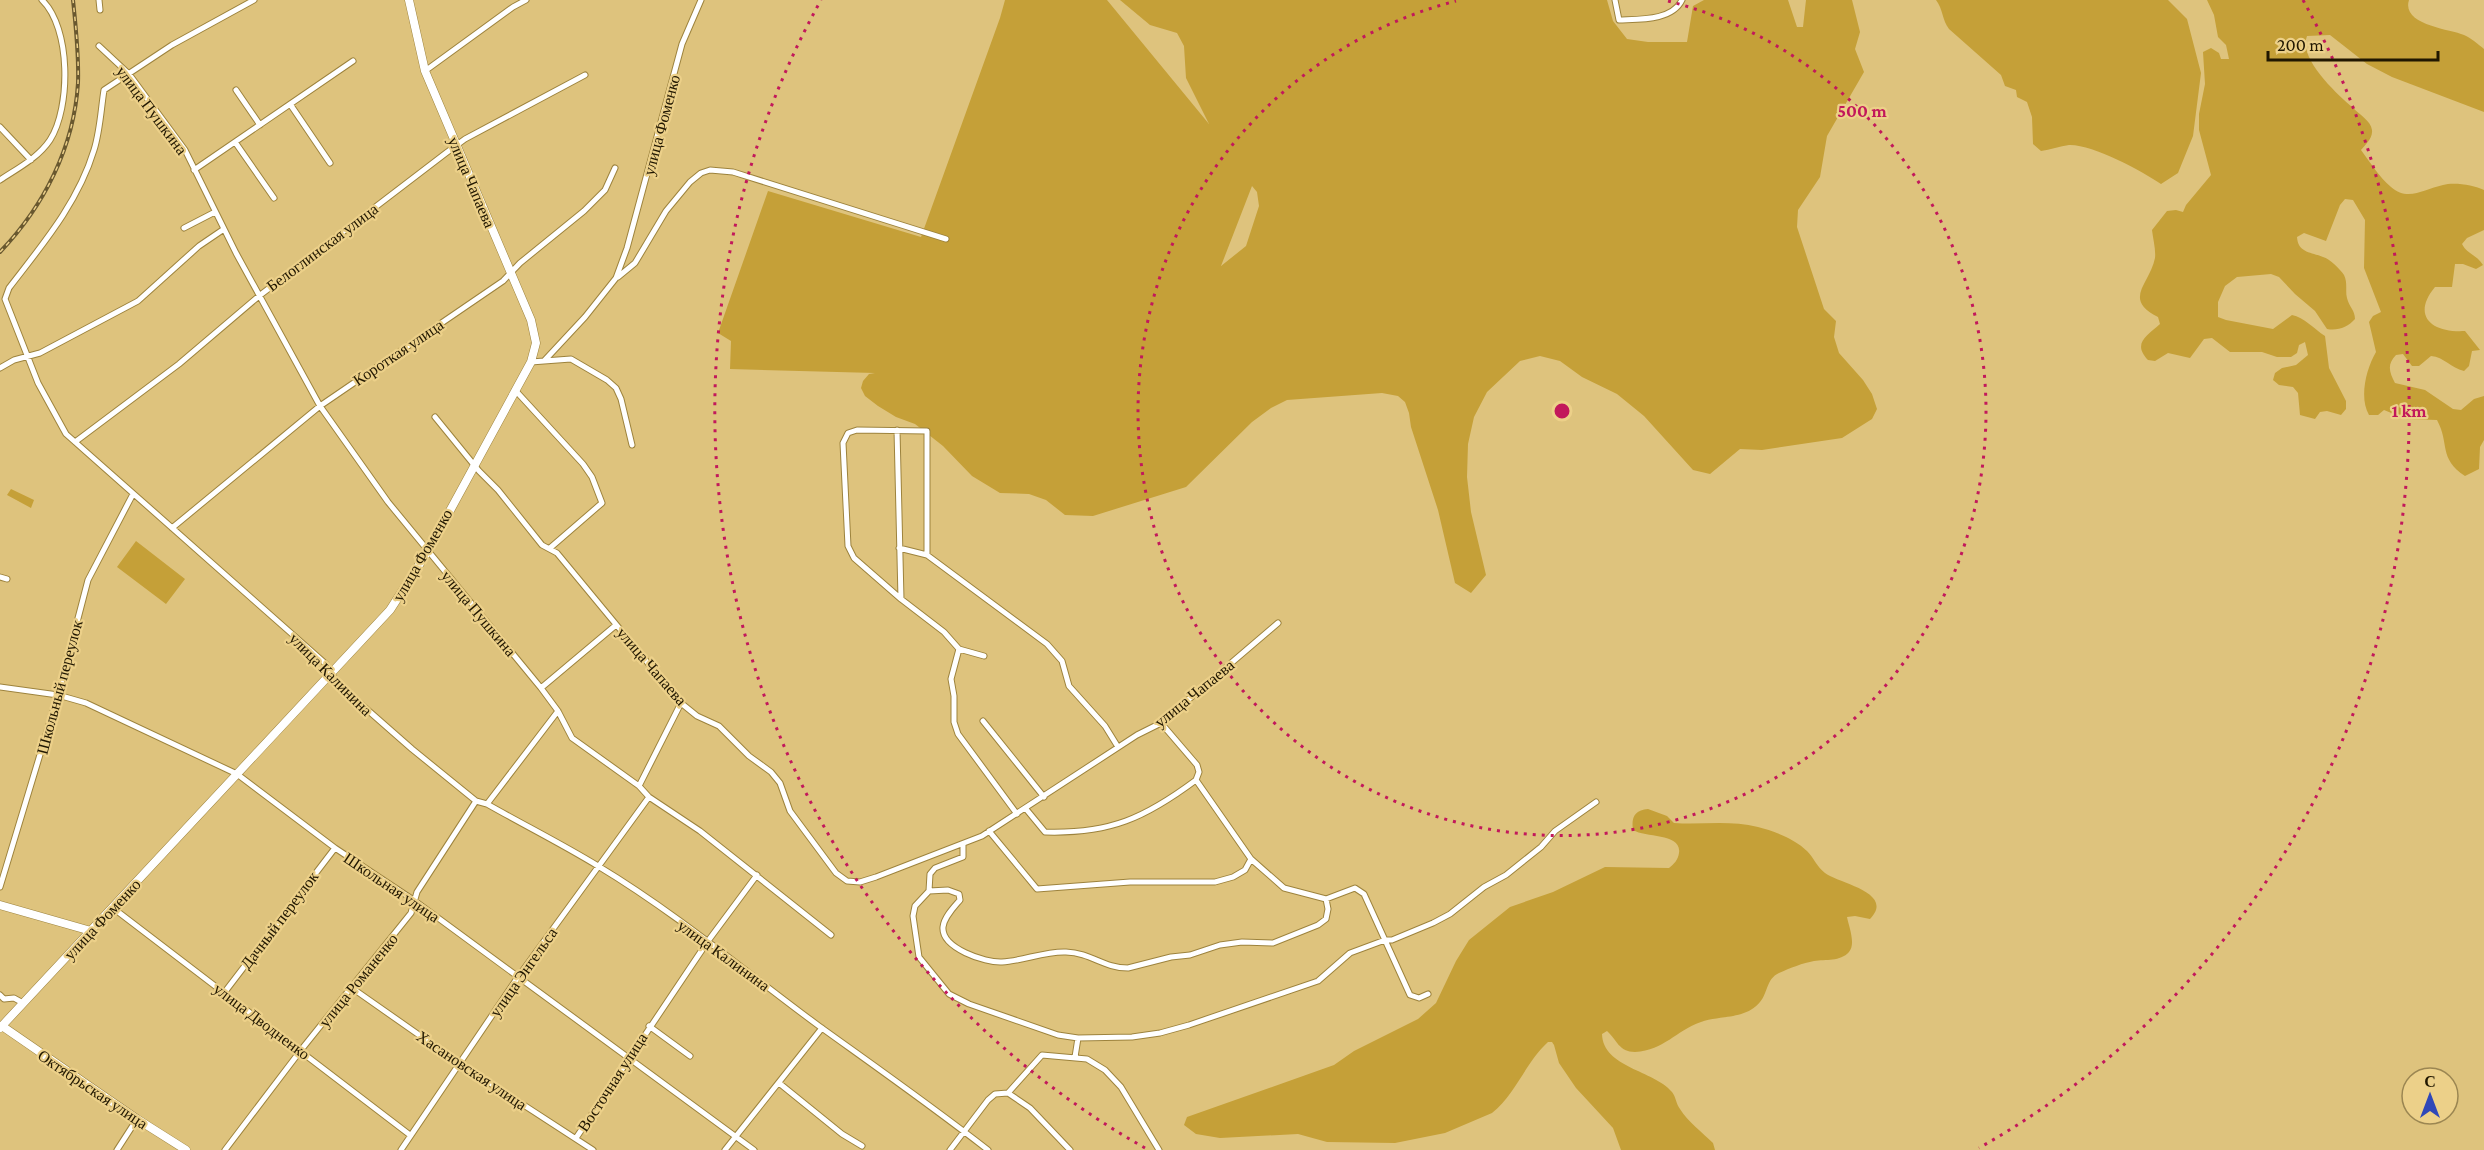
<svg xmlns="http://www.w3.org/2000/svg" width="2484" height="1150" font-family="'Crimson Pro',serif">
  <style>
    .green { fill: #c5a038; fill-rule: evenodd }
    .lines { fill: none; stroke-linecap: round; stroke-linejoin: round }
    .street-casing { stroke: #9d833d; stroke-width: 7 }
    .secondary-casing { stroke: #9d833d; stroke-width: 9 }
    .street { stroke: #fff; stroke-width: 5 }
    .secondary { stroke: #fff; stroke-width: 8 }
    .rail-casing { stroke: #69582f; stroke-width: 4 }
    .rail { stroke: #ecd089; stroke-width: 1.5; stroke-dasharray: 4.5; stroke-linecap: butt }
    .ring { fill: none; stroke: #c2185b; stroke-width: 3; stroke-dasharray: 3 6 }
    .labels { text-anchor: middle; stroke-width: 4.5; stroke-linejoin: round; paint-order: stroke }
    .street-label { font-size: 16px; fill: #211700; stroke: #ecd089 }
    .centre { fill: #c2185b; stroke: #ecd089; stroke-width: 3 }
    .ring-label { font-size: 18px; text-anchor: middle; font-weight: bold; fill: #c2185b; stroke: #ecd089; stroke-width: 4.5; stroke-linejoin: round; paint-order: stroke }
  </style>
  <rect width="100%" height="100%" fill="#dec37d"/>
  <path class="green" d="M 1005,0 L 1107,0 L 1209,124 L 1186,78 L 1184,46 L 1177,33 L 1150,25 L 1120,0 L 1607,0 L 1613,21 L 1627,39 L 1648,42 L 1687,42 L 1693,6 L 1704,0 L 1788,0 L 1797,27 L 1803,27 L 1806,0 L 1852,0 L 1860,32 L 1855,49 L 1864,72 L 1827,136 L 1820,177 L 1798,210 L 1797,227 L 1824,309 L 1836,321 L 1834,337 L 1839,353 L 1863,380 L 1872,394 L 1877,409 L 1872,419 L 1842,438 L 1762,450 L 1740,449 L 1710,474 L 1693,470 L 1644,416 L 1617,394 L 1582,377 L 1560,361 L 1540,356 L 1520,361 L 1487,392 L 1474,417 L 1468,444 L 1467,477 L 1471,512 L 1486,575 L 1471,593 L 1455,583 L 1438,510 L 1411,427 L 1409,413 L 1405,402 L 1398,396 L 1382,393 L 1287,400 L 1271,408 L 1252,422 L 1186,487 L 1093,516 L 1065,515 L 1046,500 L 1029,494 L 1000,493 L 972,476 L 943,446 L 915,424 L 896,417 L 878,406 L 865,396 L 861,388 L 863,381 L 869,374 L 875,373 L 730,369 L 731,341 L 718,333 L 768,191 L 921,237 L 1000,18 ZM 1252,186 L 1257,192 L 1259,206 L 1246,246 L 1221,266 Z
    M 1936,0 L 2168,0 L 2187,19 L 2201,73 L 2193,136 L 2178,173 L 2161,184 C 2142,171 2092,144 2069,145 C 2060,146 2050,150 2041,151 L 2033,144 L 2032,117 L 2027,102 L 2017,97 L 2016,90 L 2005,86 L 2001,75 L 1949,29 C 1942,20 1943,9 1936,0 Z
    M 2207,0 L 2409,0 C 2401,25 2449,29 2464,35 C 2471,38 2478,44 2484,49 L 2484,112 L 2392,77 L 2367,64 L 2330,35 L 2307,36 C 2298,59 2337,94 2353,108 C 2359,114 2371,121 2372,130 C 2373,138 2365,145 2361,150 C 2370,162 2379,177 2391,187 C 2408,202 2424,189 2443,185 C 2454,182 2474,185 2484,190 L 2484,230 L 2467,238 L 2462,244 C 2467,254 2477,255 2483,265 L 2476,269 L 2463,264 L 2455,264 L 2452,287 L 2435,287 C 2411,316 2432,333 2465,331 L 2480,350 L 2472,351 L 2469,366 L 2464,371 C 2451,368 2444,357 2431,356 L 2419,366 L 2412,366 L 2403,354 L 2396,355 C 2387,364 2389,372 2395,383 L 2425,390 L 2453,409 L 2461,410 L 2474,399 L 2484,396 L 2484,440 L 2480,447 L 2479,469 L 2465,476 C 2438,458 2450,444 2437,420 L 2406,419 L 2384,410 L 2378,415 L 2369,415 C 2359,398 2366,369 2376,352 L 2369,322 L 2373,316 L 2381,312 L 2364,268 L 2365,220 L 2353,200 L 2345,199 L 2340,205 L 2326,241 L 2304,233 L 2297,237 C 2298,253 2311,252 2323,257 C 2330,259 2340,269 2344,275 C 2348,283 2345,291 2347,298 C 2349,307 2355,310 2355,319 C 2348,327 2338,331 2327,329 L 2315,311 L 2295,294 L 2279,277 L 2271,274 L 2237,277 L 2225,286 L 2218,302 L 2218,317 L 2226,320 L 2273,329 L 2292,315 C 2304,317 2314,329 2325,336 L 2329,368 L 2346,401 L 2346,409 L 2341,415 L 2327,411 L 2320,412 L 2315,419 L 2300,415 L 2298,393 L 2293,387 L 2279,385 L 2273,380 L 2275,373 L 2282,368 L 2296,365 L 2308,355 L 2305,342 L 2299,345 L 2297,353 L 2291,357 L 2277,357 L 2262,352 L 2230,352 L 2212,338 L 2204,339 L 2190,358 L 2168,353 L 2155,361 L 2148,360 C 2132,343 2147,336 2160,324 L 2158,317 C 2122,299 2150,284 2155,258 C 2156,250 2153,239 2152,230 L 2167,211 L 2176,210 L 2183,212 L 2186,205 L 2211,175 L 2199,130 L 2199,114 L 2205,84 L 2203,52 L 2211,48 L 2219,53 L 2221,59 L 2229,59 L 2226,45 L 2218,37 L 2214,15 Z
    M 11,489 L 34,500 L 31,508 L 7,495 Z
    M 136,541 L 185,579 L 166,604 L 117,567 Z
    M 1648,809 L 1667,816 L 1674,823 C 1702,825 1730,820 1758,827 C 1774,831 1795,839 1807,851 C 1814,858 1817,867 1825,873 C 1837,883 1896,892 1870,919 L 1855,916 L 1847,917 C 1849,927 1856,944 1849,952 C 1840,962 1826,959 1814,961 C 1803,963 1790,968 1779,973 C 1766,979 1768,993 1760,1002 C 1745,1020 1720,1015 1701,1022 C 1675,1031 1665,1050 1635,1052 C 1619,1052 1617,1040 1607,1031 L 1602,1034 C 1603,1068 1654,1070 1672,1092 C 1676,1097 1676,1104 1680,1109 C 1688,1122 1702,1132 1713,1143 L 1715,1150 L 1621,1150 L 1613,1128 L 1576,1088 L 1559,1063 L 1554,1045 L 1552,1042 L 1548,1042 C 1525,1063 1516,1094 1492,1113 L 1445,1133 L 1395,1143 L 1327,1142 L 1298,1134 L 1220,1138 L 1196,1134 L 1184,1125 L 1187,1117 L 1334,1065 L 1354,1051 L 1418,1019 L 1436,1003 L 1456,961 L 1469,940 L 1510,907 L 1553,892 L 1605,867 L 1669,868 C 1674,864 1678,860 1679,853 C 1682,833 1646,838 1633,830 C 1631,817 1635,810 1648,809 Z"/>
  <g class="lines">
    <g class="street-casing">
      <path id="street" d="M 99,0 L 100,10
        M 254,0 L 172,45 L 104,90 C 101,109 100,131 94,150 C 78,203 42,245 9,288 L 5,299 L 38,383 L 66,434 L 326,664 L 338,684 L 412,749 L 476,801 L 487,804 C 524,825 562,844 598,866 C 676,913 746,972 819,1026 C 876,1067 933,1107 988,1150
        M 1615,0 L 1619,20 C 1639,19 1672,21 1682,0
        M 99,46 L 129,74 L 185,150 L 236,253 L 320,406 L 388,502 L 541,688 L 558,711 L 572,738 L 639,786 L 649,797 L 700,831 L 831,935
        M 425,71 L 513,7 L 526,0
        M 236,90 L 260,125
        M 290,104 L 330,163
        M 0,127 L 31,160
        M 235,142 L 274,198
        M 194,170 L 353,61
        M 0,180 C 18,168 38,158 50,140 C 71,107 71,28 42,0
        M 184,228 L 215,212
        M 618,277 L 635,263 L 666,211 L 690,182 L 701,173 L 710,170 L 733,172 L 946,239
        M 544,361 L 571,359 L 607,380 L 616,388 L 621,399 L 632,445
        M 531,362 L 544,361 L 585,317 L 616,278 L 627,248 L 682,44 L 701,0
        M 0,368 L 14,360 L 40,353 L 138,301 L 199,246 L 224,229
        M 515,390 L 583,464 L 592,477 L 602,503 L 550,548
        M 435,417 L 479,471 L 498,490 L 542,545 L 557,553 L 681,703 L 697,716 L 719,726 L 749,756 L 771,772 L 780,783 L 790,811 L 836,873 L 847,881 L 860,882 L 876,877 L 982,836 L 1137,735 L 1161,723 L 1278,623
        M 897,430 L 901,599 L 854,558 L 848,546 L 843,443 L 848,433 L 857,430 L 927,431 L 927,555
        M 75,442 L 179,364 L 259,296 L 446,153 L 465,139 L 585,75
        M 172,528 L 320,406 L 503,281 L 520,263 L 584,211 L 605,190 L 615,168
        M 899,548 L 927,555 L 1047,644 L 1062,661 L 1069,686 L 1105,726 L 1118,747
        M 0,577 L 7,579
        M 901,599 L 944,632 L 959,649 L 984,656
        M 959,649 L 951,679 L 954,696 L 954,722 L 958,734 L 1017,814
        M 0,687 L 58,695 L 86,703 L 237,774 L 335,848 L 415,901 L 754,1150
        M 541,688 L 616,625
        M 983,721 L 1044,797
        M 1161,723 L 1197,765 L 1199,772 L 1196,780
        M 1196,780 L 1251,859 L 1284,888 L 1326,899
        M 639,786 L 681,703
        M 487,804 L 558,711
        M 1026,809 L 1045,832 C 1110,834 1145,818 1196,780
        M 989,831 L 1037,889 L 1130,882 L 1215,882 L 1233,877 L 1245,870 L 1251,859
        M 963,844 L 963,857 L 935,868 L 930,874 L 929,891 L 915,906 L 913,916 L 919,957 L 949,994 L 969,1004 L 1058,1035 L 1078,1038 L 1132,1037 L 1160,1033 L 1189,1025 L 1318,981 L 1350,953 L 1385,940 L 1392,940 L 1433,923 L 1450,914 L 1484,887 L 1506,875 L 1541,847 L 1555,831 L 1596,802
        M 0,887 L 58,695 L 88,580 L 133,494
        M 929,891 L 948,890 L 959,894 L 960,900 C 954,907 944,917 943,927 C 941,948 985,963 1002,962 C 1023,961 1045,951 1066,952 C 1092,953 1103,968 1128,968 L 1171,957 L 1190,955 L 1220,945 L 1242,942 L 1273,943 L 1318,925 L 1326,919 L 1328,909 L 1326,899 L 1355,888 L 1364,894 L 1410,995 L 1419,998 L 1428,994
        M 113,908 L 410,1135
        M 352,988 L 459,1063 L 593,1150
        M 224,993 L 335,848
        M 0,995 L 4,999 L 14,998 L 23,1003
        M 649,1026 L 690,1056
        M 1075,1057 L 1078,1038
        M 779,1083 L 842,1134 L 862,1146
        M 1008,1093 L 1042,1055 L 1087,1059 L 1105,1070 L 1121,1087 L 1159,1150
        M 1008,1093 L 1030,1108 L 1070,1150
        M 576,1138 L 708,941 L 757,875
        M 117,1150 L 137,1119
        M 225,1150 L 301,1050 L 411,913 L 417,892 L 476,801
        M 401,1150 L 518,977 L 649,797
        M 725,1150 L 822,1028
        M 950,1150 L 988,1100 L 995,1094 L 1008,1093"/>
    </g>
    <g class="secondary-casing">
      <path id="secondary" d="M 0,905 L 91,931
        M 2,1026 L 137,1119 L 186,1150
        M 0,1028 L 390,610 L 428,551 L 531,362 L 536,343 L 531,320 L 425,71 L 409,0"/>
    </g>
    <use href="#street" class="street"/>
    <use href="#secondary" class="secondary"/>
    <g class="rail-casing">
      <path id="rail" d="M 0,252 C 44,206 74,147 78,83 C 79,55 76,28 73,0"/>
    </g>
    <use href="#rail" class="rail"/>
  </g>
  <g class="ring">
    <path d="M1668 1A424 424 0 1 1 1456 1"/>
    <path d="M1145 1148A847 847 0 0 1 821 0M2303 0A847 847 0 0 1 1979 1148"/>
  </g>
  <g class="labels">
    <g class="street-label">
      <text transform="translate(152 110) rotate(53)" y="6">улица Пушкина</text>
      <text transform="translate(661 125) rotate(-75)" y="6">улица Фоменко</text>
      <text transform="translate(472 182) rotate(67)" y="6">улица Чапаева</text>
      <text transform="translate(322 247) rotate(-37)" y="6">Белоглинская улица</text>
      <text transform="translate(398 352) rotate(-34)" y="6">Короткая улица</text>
      <text transform="translate(422 555) rotate(-60)" y="6">улица Фоменко</text>
      <text transform="translate(479 613) rotate(50)" y="6">улица Пушкина</text>
      <text transform="translate(652 666) rotate(49)" y="6">улица Чапаева</text>
      <text transform="translate(331 674) rotate(45)" y="6">улица Калинина</text>
      <text transform="translate(59 687) rotate(-75)" y="6">Школьный переулок</text>
      <text transform="translate(1194 693) rotate(-39)" y="6">улица Чапаева</text>
      <text transform="translate(392 887) rotate(34)" y="6">Школьная улица</text>
      <text transform="translate(102 919) rotate(-47)" y="6">улица Фоменко</text>
      <text transform="translate(279 920) rotate(-53)" y="6">Дачный переулок</text>
      <text transform="translate(724 955) rotate(36)" y="6">улица Калинина</text>
      <text transform="translate(523 972) rotate(-55)" y="6">улица Энгельса</text>
      <text transform="translate(358 980) rotate(-51)" y="6">улица Романенко</text>
      <text transform="translate(262 1021) rotate(37)" y="6">улица Дводненко</text>
      <text transform="translate(472 1070) rotate(34)" y="6">Хасановская улица</text>
      <text transform="translate(612 1082) rotate(-57)" y="6">Восточная улица</text>
      <text transform="translate(93 1089) rotate(34)" y="6">Октябрьская улица</text>
    </g>
  </g>
  <circle cx="1562" cy="411" r="9" class="centre"/>
  <g class="ring-label">
    <text x="1862" y="117">500 m</text>
    <text x="2409" y="417">1 km</text>
  </g>
  <g transform="translate(2430 1096)"><circle r="28" fill="#ecd089" stroke="#9b8652" stroke-width="1.5"/>
  <path d="M0-4.5L10 22L0 15L-10 22Z" fill="#2f47b8"/>
  <text y="-9" font-size="16" font-weight="bold" text-anchor="middle" fill="#211700">С</text>
  </g>
  <path d="M2268 51v9h170v-9" fill="none" stroke="#211700" stroke-width="3"/>
  <text x="2277" y="51" font-size="18" fill="#211700" stroke="#ecd089" stroke-width="4.5" paint-order="stroke">200 m</text>
</svg>
